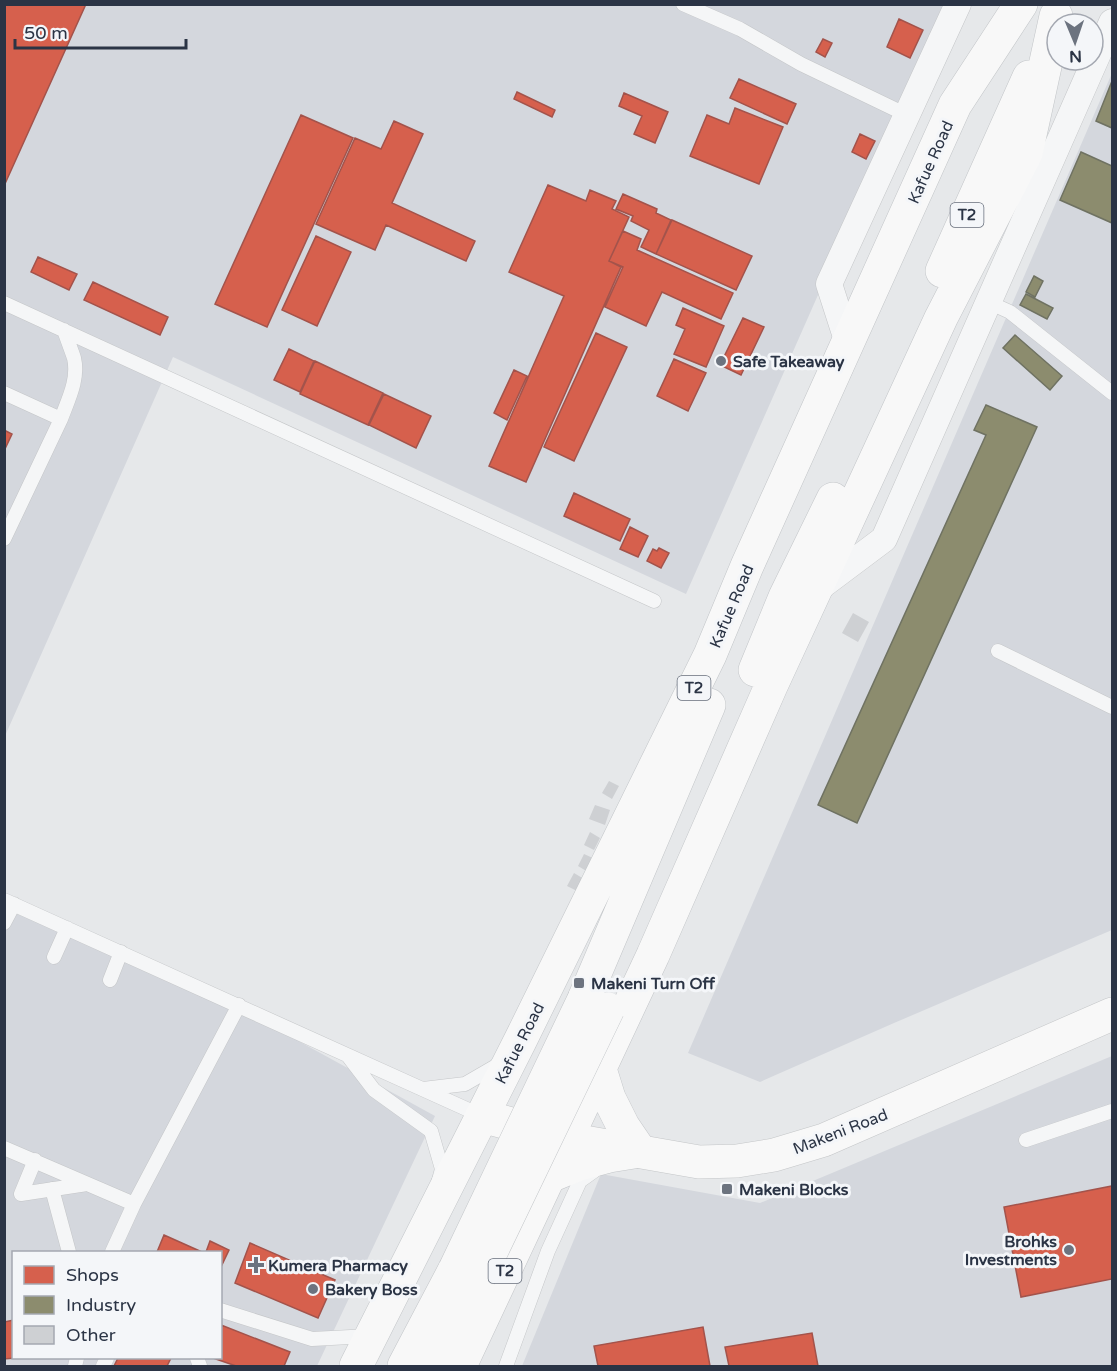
<svg xmlns="http://www.w3.org/2000/svg" width="1117" height="1371" font-family="'Varela Round',sans-serif">
  <style>
    .built { fill: #d4d7dd; fill-rule: evenodd }
    .shops { fill: #d6604d; stroke: #a3534b; stroke-width: 1.5 }
    .industry { fill: #8c8c6e; stroke: #6f7262; stroke-width: 1.5 }
    .building { fill: #ced0d3 }
    .lines { fill: none; stroke-linecap: round; stroke-linejoin: round }
    .lane-casing { stroke: #c4c6c8; stroke-width: 15 }
    .street-casing { stroke: #c4c6c8; stroke-width: 27 }
    .secondary-casing { stroke: #c4c6c8; stroke-width: 34 }
    .primary-casing { stroke: #c2c5c8; stroke-width: 34 }
    .lane { stroke: #f5f6f7; stroke-width: 14 }
    .street { stroke: #f5f6f7; stroke-width: 26 }
    .secondary { stroke: #f8f8f8; stroke-width: 33 }
    .primary { stroke: #f8f8f8; stroke-width: 33 }
    .primary-bridge-casing { stroke: #c2c5c8; stroke-width: 34; stroke-linecap: butt }
    .primary-bridge { stroke: #f8f8f8; stroke-width: 33 }
    .poi-dot { fill: #6c737f; stroke: #f4f6f9; stroke-width: 2 }
    .labels { text-anchor: middle; stroke-width: 6; stroke-linejoin: round; paint-order: stroke }
    .shield { fill: #f4f6f9; stroke: #676e7b; stroke-width: 1.5 }
    .shield-label { font-size: 15px; font-weight: bold; fill: #2b3445 }
    .street-label { font-size: 16px; fill: #2b3445; stroke: #f4f6f9 }
    .poi-label { font-size: 16px; font-weight: bold; fill: #2b3445; stroke: #f4f6f9; text-anchor: start }
  </style>
  <rect width="100%" height="100%" fill="#e6e8ea"/>
  <path class="built" d="M 5,5 L 946,5 L 686,594 L 173,357 L 5,736 Z
    M 1112,73 L 1112,930 L 894,1023 L 760,1082 L 688,1053 Z
    M 4,907 L 262,1021 L 435,1116 L 317,1366 L 5,1366 ZM 14,1252 L 220,1252 L 220,1358 L 14,1358 Z
    M 1112,1056 L 1112,1366 L 522,1366 L 601,1174 L 760,1203 Z"/>
  <path class="shops" d="M 4,4 L 86,4 L 4,186 Z
    M 899,19 L 923,30 L 910,58 L 887,47 Z
    M 823,39 L 832,43 L 825,57 L 816,52 Z
    M 739,79 L 796,104 L 787,124 L 730,98 Z
    M 517,92 L 555,110 L 552,117 L 514,99 Z
    M 624,93 L 668,112 L 655,143 L 634,134 L 642,116 L 619,106 Z
    M 735,108 L 783,127 L 759,184 L 690,156 L 707,115 L 729,124 Z
    M 301,115 L 353,138 L 267,327 L 215,304 Z
    M 394,121 L 423,134 L 392,203 L 475,241 L 466,261 L 386,225 L 375,250 L 316,224 L 355,138 L 381,149 Z
    M 860,134 L 875,141 L 866,159 L 852,152 Z
    M 548,185 L 586,201 L 590,190 L 616,201 L 612,209 L 629,217 L 609,261 L 621,267 L 526,482 L 489,466 L 564,296 L 509,272 Z
    M 623,194 L 657,209 L 656,213 L 671,220 L 656,254 L 641,247 L 649,230 L 631,221 L 633,216 L 616,209 Z
    M 672,220 L 752,256 L 736,290 L 656,254 Z
    M 623,231 L 641,239 L 637,250 L 733,293 L 721,319 L 662,292 L 646,326 L 605,307 L 623,267 L 609,261 Z
    M 316,236 L 351,252 L 317,326 L 282,310 Z
    M 38,257 L 77,274 L 69,290 L 31,272 Z
    M 93,282 L 168,317 L 160,335 L 84,300 Z
    M 683,308 L 724,326 L 706,367 L 674,354 L 685,329 L 676,325 Z
    M 743,318 L 764,327 L 741,375 L 720,365 Z
    M 596,333 L 627,347 L 574,461 L 544,447 Z
    M 289,349 L 314,361 L 300,392 L 274,380 Z
    M 674,359 L 706,373 L 688,411 L 657,396 Z
    M 315,361 L 383,393 L 368,425 L 300,394 Z
    M 514,370 L 527,376 L 507,420 L 494,413 Z
    M 384,394 L 431,416 L 416,448 L 369,425 Z
    M 4,430 L 12,434 L 4,451 Z
    M 574,493 L 630,519 L 620,541 L 564,516 Z
    M 630,527 L 648,536 L 638,557 L 620,549 Z
    M 659,548 L 669,553 L 661,568 L 647,561 L 653,549 L 657,551 Z
    M 1112,1186 L 1112,1279 L 1021,1297 L 1004,1207 Z
    M 164,1235 L 202,1252 L 157,1252 Z
    M 210,1241 L 229,1250 L 220,1269 L 220,1252 L 206,1252 Z
    M 250,1243 L 335,1280 L 318,1318 L 235,1283 Z
    M 14,1320 L 14,1358 L 15,1358 L 4,1359 L 4,1322 Z
    M 221,1325 L 290,1352 L 284,1366 L 236,1366 L 213,1358 L 220,1358 Z
    M 703,1327 L 710,1366 L 598,1366 L 594,1346 Z
    M 812,1333 L 818,1366 L 729,1366 L 725,1347 Z
    M 118,1358 L 171,1358 L 167,1366 L 114,1366 Z"/>
  <path class="industry" d="M 1112,81 L 1112,128 L 1096,121 Z
    M 1081,152 L 1112,166 L 1112,223 L 1060,200 Z
    M 1034,276 L 1043,281 L 1035,297 L 1026,292 Z
    M 1026,294 L 1053,308 L 1047,319 L 1020,305 Z
    M 1015,335 L 1062,376 L 1050,390 L 1003,348 Z
    M 986,405 L 1037,427 L 857,823 L 818,805 L 986,435 L 974,430 Z"/>
  <path class="building" d="M 853,613 L 869,622 L 858,642 L 842,633 Z
    M 609,781 L 619,786 L 612,799 L 602,793 Z
    M 595,805 L 610,810 L 605,825 L 589,819 Z
    M 590,832 L 600,838 L 594,850 L 584,845 Z
    M 584,854 L 595,859 L 588,872 L 578,866 Z
    M 574,873 L 584,879 L 577,891 L 567,886 Z"/>
  <g class="lines">
    <g class="lane-casing">
      <path id="lane" d="M 683,4 L 740,29 L 801,64 L 907,115
        M 988,302 L 1010,312 L 1112,393
        M 4,303 L 654,601
        M 4,393 L 61,419 L 4,539
        M 61,419 C 68,400 79,379 74,358 C 71,349 67,339 64,330
        M 998,651 L 1112,707
        M 4,900 L 482,1116
        M 4,923 L 14,904
        M 54,957 L 67,928
        M 110,980 L 121,952
        M 348,1056 L 374,1090 L 431,1131 L 442,1169 L 439,1180
        M 423,1089 L 465,1084 L 496,1066 L 500,1062
        M 1026,1140 L 1112,1111
        M 4,1148 L 134,1204
        M 52,1189 L 69,1252
        M 21,1194 L 87,1184
        M 21,1194 L 35,1160
        M 112,1252 L 134,1204 L 239,1005
        M 220,1310 L 312,1339 L 370,1336
        M 197,1358 L 200,1366
        M 75,1366 L 77,1358
        M 103,1366 L 107,1358
        M 506,1366 L 548,1251 L 580,1181 L 594,1171"/>
    </g>
    <g class="street-casing">
      <path id="street" d="M 848,343 L 829,284 L 958,4
        M 816,590 L 884,539 L 1112,22"/>
    </g>
    <g class="secondary-casing">
      <path id="secondary" d="M 482,1116 L 567,1139 L 699,1162 L 737,1161 L 774,1155 L 824,1140 L 1112,1014"/>
    </g>
    <g class="primary-casing">
      <path id="primary" d="M 942,271 L 1029,77
        M 755,670 L 785,597 L 833,499
        M 584,999 L 709,705
        M 550,1176 L 579,1164 L 609,1156 L 640,1151 L 623,1126 L 609,1098 L 600,1069
        M 356,1366 L 520,1041 L 710,655 L 747,566 L 955,105 L 1021,4
        M 404,1366 L 455,1269
        M 433,1366 L 475,1284
        M 460,1366 L 653,955 L 771,686 L 941,318 L 1026,153 L 1056,16"/>
    </g>
    <use href="#lane" class="lane"/>
    <use href="#street" class="street"/>
    <use href="#secondary" class="secondary"/>
    <use href="#primary" class="primary"/>
    <g class="primary-bridge-casing">
      <path id="primary-bridge" d="M 455,1269 L 584,999
        M 479,1277 L 608,1009"/>
    </g>
    <use href="#primary-bridge" class="primary-bridge"/>
  </g>
  <g class="poi-dot">
    <circle cx="721" cy="361" r="6"/>
    <rect x="573" y="977" width="12" height="12" rx="3"/>
    <rect x="721" y="1183" width="12" height="12" rx="3"/>
    <circle cx="1069" cy="1250" r="6"/>
    <path d="M253 1256h6v6h6v6h-6v6h-6v-6h-6v-6h6z"/>
    <circle cx="313" cy="1289" r="6"/>
  </g>
  <g class="labels">
    <g class="shield">
      <rect x="950.5" y="203" width="33" height="24" rx="4.5"/>
      <rect x="677.5" y="676" width="33" height="24" rx="4.5"/>
      <rect x="488.5" y="1259" width="33" height="24" rx="4.5"/>
    </g>
    <g class="shield-label">
      <text x="967" y="220">T2</text>
      <text x="694" y="693">T2</text>
      <text x="505" y="1276">T2</text>
    </g>
    <g class="street-label">
      <text transform="translate(930 162) rotate(-66)" y="6">Kafue Road</text>
      <text transform="translate(731 606) rotate(-67)" y="6">Kafue Road</text>
      <text transform="translate(519 1043) rotate(-63)" y="6">Kafue Road</text>
      <text transform="translate(840 1131) rotate(-21)" y="6">Makeni Road</text>
    </g>
    <g class="poi-label">
      <text x="733" y="367">Safe Takeaway</text>
      <text x="591" y="989">Makeni Turn Off</text>
      <text x="739" y="1195">Makeni Blocks</text>
      <text x="1057" y="1247" text-anchor="end">Brohks<tspan x="1057" dy="18">Investments</tspan></text>
      <text x="268" y="1271">Kumera Pharmacy</text>
      <text x="325" y="1295">Bakery Boss</text>
    </g>
  </g>
  <rect width="1117" height="1371" fill="none" stroke="#2b3445" stroke-width="12"/>
  <rect x="12" y="1251" width="210" height="108" fill="#f4f6f9" stroke="#a4a8b1" stroke-width="1.5"/>
  <rect x="24" y="1266" width="30" height="18" fill="#d6604d" stroke="#a4a8b1" stroke-width="1.5"/>
  <text x="66" y="1281" font-size="18" fill="#2b3445">Shops</text>
  <rect x="24" y="1296" width="30" height="18" fill="#8c8c6e" stroke="#a4a8b1" stroke-width="1.5"/>
  <text x="66" y="1311" font-size="18" fill="#2b3445">Industry</text>
  <rect x="24" y="1326" width="30" height="18" fill="#ced0d3" stroke="#a4a8b1" stroke-width="1.5"/>
  <text x="66" y="1341" font-size="18" fill="#2b3445">Other</text>
  <g transform="translate(1075 42) rotate(178)"><circle r="28" fill="#f4f6f9" stroke="#a4a8b1" stroke-width="1.5"/>
  <path d="M0-4.5L10 22L0 15L-10 22Z" fill="#6c737f"/>
  <text y="-9" font-size="16" font-weight="bold" text-anchor="middle" fill="#2b3445">N</text>
  </g>
  <path d="M15 39v9h171v-9" fill="none" stroke="#2b3445" stroke-width="3"/>
  <text x="24" y="39" font-size="18" fill="#2b3445" stroke="#f4f6f9" stroke-width="4.5" paint-order="stroke">50 m</text>
</svg>
